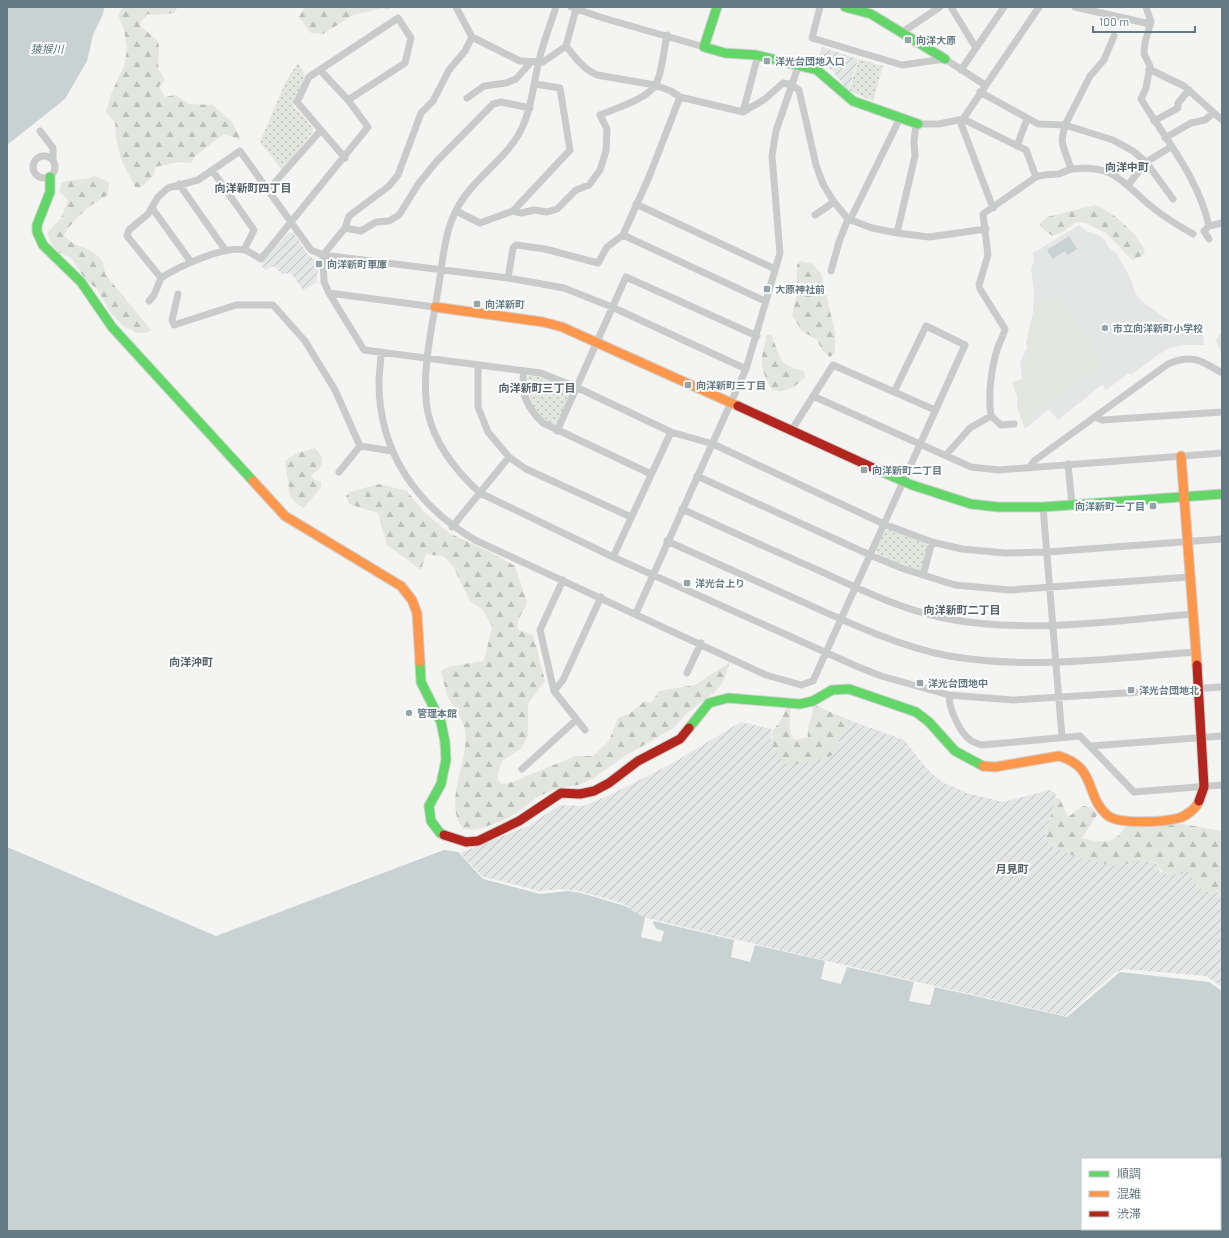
<svg xmlns="http://www.w3.org/2000/svg" width="1229" height="1238" font-family="Barlow,'Noto Sans JP',sans-serif">
  <style>
    .built { fill: #e4e5e5 }
    .industrial { fill: url(#industrial-furrows) }
    .forest { fill: url(#forest-firs) }
    .park { fill: url(#park-dots) }
    .pitch { fill: #e3e6df }
    .water { fill: #c8d2d3 }
    .lines { fill: none; stroke-linecap: round; stroke-linejoin: round }
    .fast-casing { stroke: #d0d2d2; stroke-width: 11 }
    .slow-casing { stroke: #d0d2d2; stroke-width: 11 }
    .jam-casing { stroke: #d0d2d2; stroke-width: 11 }
    .street { stroke: #c9caca; stroke-width: 7 }
    .fast { stroke: #63d668; stroke-width: 9 }
    .slow { stroke: #ff974d; stroke-width: 9 }
    .jam { stroke: #b3261e; stroke-width: 9 }
    .poi-dot { fill: #96a5aa; stroke: #fff; stroke-width: 1.5 }
    .labels { text-anchor: middle; stroke-width: 4; stroke-linejoin: round; paint-order: stroke }
    .poi-label { font-size: 10px; font-weight: bold; fill: #647a83; stroke: #fff; text-anchor: start }
    .water-label { font-size: 11px; font-style: italic; fill: #5a7679; stroke: #fff }
    .neighbourhood-label { font-size: 11px; font-weight: bold; fill: #526168; stroke: #fff }
  </style>
  <defs>
    <pattern id="industrial-furrows" width="10" height="10" patternUnits="userSpaceOnUse"><rect width="10" height="10" fill="#e4e5e5"/><path d="M-1 1l2-2M0 10L10 0M9 11l2-2" fill="none" stroke="#bcbfbf"/></pattern>
    <pattern id="forest-firs" width="22" height="20" patternUnits="userSpaceOnUse"><rect width="22" height="20" fill="#e3e6df"/><path d="M5 1l3.5 6h-7zM16 11l3.5 6h-7z" fill="#bcbfba"/></pattern>
    <pattern id="park-dots" width="8" height="8" patternUnits="userSpaceOnUse"><rect width="8" height="8" fill="#e3e6df"/><path d="M2 2h.1M6 6h.1" fill="none" stroke="#bcbfba" stroke-width="1.8" stroke-linecap="round"/></pattern>
  </defs>
  <rect width="100%" height="100%" fill="#f4f4f2"/>
  <path class="built" d="M 1079,225 L 1087,231 L 1100,236 L 1105,240 L 1107,246 L 1117,254 L 1130,278 L 1136,294 L 1141,301 L 1186,332 L 1199,325 L 1203,333 L 1204,345 L 1183,345 L 1170,348 L 1159,354 L 1131,375 L 1129,373 L 1106,390 L 1102,385 L 1058,420 L 1049,409 L 1025,429 L 1017,408 L 1017,396 L 1012,383 L 1022,378 L 1020,362 L 1027,348 L 1026,343 L 1033,312 L 1034,291 L 1031,269 L 1034,261 L 1033,253 Z"/>
  <path class="industrial" d="M 822,47 L 858,59 L 848,91 L 832,70 L 817,64 Z
    M 293,232 L 308,255 L 319,262 L 316,283 L 303,290 L 291,273 L 282,274 L 275,267 L 271,267 L 265,270 L 261,265 L 288,233 Z
    M 849,720 L 904,740 L 928,770 L 942,782 L 967,793 L 1003,802 L 1050,790 L 1055,793 L 1056,798 L 1045,836 L 1048,842 L 1052,846 L 1076,857 L 1134,861 L 1144,860 L 1157,864 L 1160,872 L 1188,872 L 1193,878 L 1197,887 L 1206,891 L 1222,893 L 1222,987 L 1206,976 L 1124,969 L 1115,973 L 1065,1016 L 823,960 L 643,917 L 622,903 L 579,891 L 560,889 L 539,891 L 482,876 L 460,853 L 528,826 L 560,805 L 583,806 L 608,796 L 673,763 L 741,722 L 771,729 L 771,740 L 831,755 Z"/>
  <path class="forest" d="M 123,7 L 178,7 L 174,13 L 156,15 L 147,14 L 139,25 L 157,40 L 159,45 L 158,64 L 159,70 L 165,80 L 159,86 L 165,97 L 175,95 L 189,104 L 213,105 L 232,122 L 241,140 L 224,134 L 195,156 L 191,163 L 179,162 L 155,167 L 154,175 L 141,187 L 135,187 L 121,159 L 116,137 L 115,122 L 106,112 L 112,92 L 125,64 L 127,47 L 124,30 L 118,15 Z
    M 305,7 L 392,7 L 388,10 L 383,8 L 353,15 L 323,34 L 311,33 L 299,17 Z
    M 95,176 L 109,182 L 108,195 C 93,202 72,220 64,235 C 71,245 82,246 91,251 C 96,254 100,258 103,262 L 105,274 L 151,330 L 145,333 L 136,333 L 131,329 L 125,328 L 111,313 L 97,289 L 86,280 L 71,258 L 58,252 L 51,243 L 47,233 L 61,218 L 68,200 L 60,192 L 61,183 C 73,178 83,181 95,176 Z
    M 1095,205 C 1116,213 1133,231 1145,250 L 1143,255 L 1134,260 L 1131,259 L 1106,233 L 1084,222 L 1077,222 L 1063,232 L 1053,236 L 1044,230 L 1040,224 L 1047,217 Z
    M 801,261 L 813,264 L 821,273 L 835,332 L 835,353 L 830,357 L 823,351 L 817,340 L 802,331 L 792,315 L 796,299 L 797,265 Z
    M 1222,331 L 1222,355 L 1216,340 Z
    M 771,334 C 781,357 777,365 804,371 L 805,377 C 795,387 787,394 772,390 C 759,367 760,360 767,335 Z
    M 315,448 C 326,460 324,467 311,475 L 314,480 L 321,482 L 321,487 L 304,508 L 297,504 L 290,496 L 285,461 L 297,453 Z
    M 379,484 L 407,491 L 424,512 L 449,533 L 494,554 L 515,566 L 527,602 C 525,612 515,618 518,630 L 533,635 L 545,681 L 528,704 L 528,736 L 522,748 L 502,761 L 497,776 L 500,783 L 504,784 L 512,782 L 576,756 L 593,756 L 609,741 L 618,718 L 629,714 L 645,701 L 651,703 L 659,691 L 695,685 L 730,662 L 723,682 L 715,692 L 687,713 L 674,728 L 623,757 L 596,777 L 578,785 L 556,789 L 539,796 L 515,814 L 502,821 L 476,830 L 463,829 C 442,800 470,762 465,730 C 462,717 454,708 448,697 C 445,689 443,679 441,670 L 451,666 L 484,661 L 492,627 L 483,610 L 470,601 L 454,568 L 443,556 L 426,554 L 421,570 L 387,545 L 378,513 L 349,504 L 346,496 L 350,492 Z
    M 812,704 L 849,720 L 832,755 L 827,758 L 787,766 C 777,757 771,745 772,731 L 780,722 L 787,707 L 790,706 C 792,719 786,728 794,740 L 808,737 C 806,725 815,716 812,704 Z
    M 1056,798 L 1060,799 L 1068,817 L 1083,806 L 1091,807 L 1097,815 L 1082,838 C 1100,843 1115,845 1125,827 L 1182,824 L 1222,831 L 1222,893 C 1214,892 1202,893 1197,886 C 1193,882 1192,877 1188,872 C 1173,875 1165,880 1157,863 L 1144,860 L 1115,866 L 1076,857 L 1052,846 L 1048,842 L 1045,836 Z"/>
  <path class="park" d="M 859,59 L 883,66 L 873,101 L 849,91 Z
    M 298,63 L 305,75 L 293,105 L 313,128 L 313,132 L 282,170 L 260,142 L 285,83 Z
    M 530,374 L 545,377 L 570,388 L 572,390 L 557,423 L 553,425 C 546,421 537,415 533,408 C 527,400 522,382 530,374 Z
    M 889,529 L 927,544 L 928,547 L 923,568 L 919,571 L 878,554 L 876,550 L 885,531 Z"/>
  <path class="pitch" d="M 1060,298 L 1103,366 L 1067,389 L 1024,423 C 1020,409 1019,396 1014,384 L 1024,379 L 1023,364 L 1029,348 L 1028,342 L 1037,303 Z"/>
  <path class="water" d="M 7,7 L 104,7 L 103,14 L 93,35 L 87,61 L 65,99 L 7,145 Z
    M 1069,236 L 1077,249 L 1068,255 L 1065,251 L 1053,259 L 1047,250 Z
    M 7,847 L 216,936 L 444,850 L 458,852 L 483,879 L 540,894 L 568,891 L 581,893 L 625,906 L 645,918 L 641,937 L 661,942 L 664,931 L 657,929 L 653,924 L 654,921 L 734,940 L 731,957 L 750,962 L 755,945 L 825,961 L 821,979 L 841,984 L 847,967 L 914,982 L 909,1001 L 930,1005 L 935,987 L 1067,1017 L 1120,972 L 1209,982 L 1222,991 L 1222,1206 L 1220,1220 L 1220,1159 L 1082,1159 L 1082,1229 L 1219,1229 L 1218,1231 L 7,1231 Z"/>
  <g class="lines">
    <g class="fast-casing">
      <path id="fast" d="M 717,7 L 704,47 L 725,53 L 756,55 L 817,70 L 853,101 L 918,124
        M 845,7 L 871,14 L 945,59
        M 50,177 L 50,192 L 37,225 L 37,232 L 43,245 L 81,282 L 112,327 L 253,481
        M 880,471 L 912,485 L 971,504 L 998,507 L 1043,507 L 1222,494
        M 420,662 L 421,682 L 441,722 L 445,742 L 446,760 L 441,784 L 429,806 L 431,821 L 440,833 L 444,835
        M 689,728 L 709,703 L 728,698 L 800,704 L 813,701 L 832,690 L 849,689 L 916,712 L 929,722 L 955,751 L 983,766"/>
    </g>
    <g class="slow-casing">
      <path id="slow" d="M 435,307 L 543,322 L 562,327 L 738,406
        M 1181,456 L 1197,665
        M 253,481 L 285,516 L 401,586 L 412,600 L 417,613 L 420,662
        M 983,766 L 995,767 L 1059,756 C 1097,767 1085,796 1107,815 C 1118,825 1164,822 1179,818 C 1186,816 1197,808 1199,801"/>
    </g>
    <g class="jam-casing">
      <path id="jam" d="M 738,406 L 880,471
        M 1197,665 L 1204,787 L 1199,801
        M 444,835 L 466,842 L 478,841 L 519,821 L 561,793 L 580,794 L 594,791 L 609,783 L 638,761 L 680,739 L 689,728"/>
    </g>
    <path class="street" d="M 456,7 L 472,37 L 520,61 L 543,62 L 566,46
      M 556,7 C 550,26 542,45 538,65 C 533,87 531,111 520,132 C 505,160 475,177 459,205 C 445,228 443,258 439,284 C 433,323 420,374 428,413 C 435,445 456,471 480,493 L 613,557 L 856,666 L 881,676 L 949,695 L 1013,700 L 1222,687
      M 571,7 L 603,18 L 704,47
      M 820,7 L 812,38 L 902,65 L 945,59 L 985,85
      M 951,7 L 976,48
      M 1075,7 L 1150,24
      M 1146,7 L 1151,22 L 1145,42 L 1144,54 L 1150,66 L 1146,88 L 1141,99 C 1166,140 1199,179 1209,226 L 1204,231 L 1209,239
      M 576,9 L 566,46 C 575,57 583,69 597,75 L 655,85 L 671,91 L 680,97 L 743,112 L 765,99 L 783,83 L 792,85 L 799,90 L 816,165 L 823,184 L 834,202 L 848,219 L 872,228 L 897,233 L 929,237 L 986,229
      M 901,33 L 940,7
      M 1149,69 L 1184,86 L 1222,120
      M 961,70 L 1004,7
      M 980,92 L 1038,124 L 1065,125 L 1113,140 L 1133,151 L 1146,162 L 1173,199
      M 467,98 L 484,86 L 506,83 L 516,79 L 531,62
      M 530,108 L 501,102 L 493,104 L 437,161 L 419,183 L 399,215 L 389,221 L 376,222 L 361,231 L 345,228 L 323,255 L 324,282 L 329,293 L 364,350 L 541,373 L 576,387 L 671,432 L 713,444 L 884,524 L 932,542 L 962,549 L 1005,553 L 1047,552 L 1222,539
      M 743,112 L 758,55
      M 963,119 L 1026,150 L 1036,177
      M 960,121 L 993,208
      M 1154,121 L 1178,108 L 1178,103 L 1189,90
      M 918,124 L 939,124 L 963,119 L 1039,7
      M 321,130 L 345,158
      M 40,131 L 53,148 L 53,159
      M 1165,138 L 1191,123 L 1205,120 L 1213,113
      M 1017,146 L 1027,119
      M33 167a11 11 0 1 1 22 0a11 11 0 1 1-22 0Z
      M 1071,169 L 1063,146 L 1062,139 L 1065,125 L 1090,76 L 1104,60 L 1114,36
      M 212,170 L 254,230 L 244,250
      M 179,184 L 226,251
      M 1128,185 L 1146,162 L 1171,147
      M 269,189 L 321,130 L 297,102 L 309,77 L 398,18 L 411,38 L 405,63 L 348,100
      M 636,204 L 775,269
      M 152,208 L 191,262
      M 456,211 L 480,223 L 513,211 L 570,150 L 560,88 L 535,84
      M 513,211 L 521,213 L 534,210 L 547,212 L 557,209 L 576,190 L 589,185 L 600,170 L 606,151 L 607,129 L 600,115 C 616,108 648,99 656,84 C 662,73 664,49 667,35
      M 815,215 L 834,202
      M 850,220 L 900,118
      M 1209,226 L 1222,223
      M 345,228 L 349,216 L 389,186 L 398,175 L 421,113 L 433,101 L 449,70 L 465,51 L 472,37
      M 897,233 L 915,156 L 914,141 L 916,124
      M 623,235 L 765,301
      M 831,271 L 839,242 L 848,219
      M 161,278 L 127,236 L 129,230 L 148,214 L 158,197 L 168,188 L 198,180 L 240,151 L 311,250 L 323,255 L 508,278 L 564,288 L 612,307 L 746,369
      M 508,278 L 513,248 L 516,245 L 545,249 L 598,263 L 607,247 L 623,235 L 649,177 L 680,97
      M 329,293 L 435,307
      M 178,294 L 172,320 L 174,325 L 236,305 L 273,305 L 305,341 L 335,390 L 360,446 L 392,451
      M 149,301 L 154,295 L 161,278 C 178,267 224,245 245,250 C 250,252 256,256 261,259 L 368,127 L 348,100 L 321,71
      M 381,352 C 381,363 379,373 379,383 C 379,452 417,506 475,540 L 766,675 L 801,685 L 813,681 L 965,345 L 926,326 L 894,392
      M 478,365 L 478,407 L 488,432 L 509,457 L 526,469 L 631,517
      M 524,371 C 520,393 527,408 543,423 L 651,474
      M 813,396 L 971,467 L 999,470 L 1222,453
      M 991,416 C 988,396 991,369 997,350 C 999,343 1003,337 1005,329 L 980,289 L 979,285 L 988,255 L 983,214 L 1036,177 C 1044,174 1050,175 1058,174 C 1063,173 1067,170 1072,169 C 1111,164 1121,180 1147,203 C 1161,215 1177,225 1193,234
      M 1095,417 L 1102,420 L 1222,412
      M 557,431 L 626,277 L 757,336
      M 791,431 L 833,365 L 935,410
      M 946,455 L 970,428 L 991,416 L 1001,425 L 1014,424
      M 1068,464 L 1072,505
      M 1030,467 L 1034,461 L 1049,450 L 1168,364 C 1192,354 1201,360 1222,373
      M 339,472 L 360,446
      M 697,476 L 870,555 L 904,569 L 955,585 L 1010,590 L 1190,577
      M 1043,507 L 1062,737
      M 682,509 C 728,530 774,551 820,571 C 863,591 907,612 954,620 C 1033,633 1113,621 1192,614
      M 452,527 L 509,457
      M 667,541 C 713,562 759,582 805,603 C 849,623 901,647 949,656 C 1031,670 1114,658 1196,652
      M 613,557 L 671,432
      M 923,575 L 932,542
      M 563,580 L 540,630 L 554,691 L 585,730
      M 636,613 L 746,369 L 780,253 L 772,156 L 776,131 L 799,64
      M 687,673 L 701,643
      M 554,691 L 563,680 L 601,597
      M 949,695 C 949,709 959,731 970,740 C 974,743 979,744 982,745 L 1080,736 L 1134,792 L 1222,785
      M 1091,746 L 1222,736
      M 522,769 L 576,720"/>
    <use href="#fast" class="fast"/>
    <use href="#slow" class="slow"/>
    <use href="#jam" class="jam"/>
  </g>
  <g class="poi-dot">
    <rect x="904" y="36" width="8" height="8" rx="2"/>
    <rect x="763" y="57" width="8" height="8" rx="2"/>
    <rect x="315" y="260" width="8" height="8" rx="2"/>
    <rect x="763" y="285" width="8" height="8" rx="2"/>
    <rect x="473" y="300" width="8" height="8" rx="2"/>
    <circle cx="1105" cy="328" r="4"/>
    <rect x="684" y="381" width="8" height="8" rx="2"/>
    <rect x="860" y="466" width="8" height="8" rx="2"/>
    <rect x="1149" y="502" width="8" height="8" rx="2"/>
    <rect x="683" y="579" width="8" height="8" rx="2"/>
    <rect x="916" y="679" width="8" height="8" rx="2"/>
    <rect x="1127" y="686" width="8" height="8" rx="2"/>
    <circle cx="409" cy="713" r="4"/>
  </g>
  <g class="labels">
    <g class="poi-label">
      <text x="916" y="44">向洋大原</text>
      <text x="775" y="65">洋光台団地入口</text>
      <text x="327" y="268">向洋新町車庫</text>
      <text x="775" y="293">大原神社前</text>
      <text x="485" y="308">向洋新町</text>
      <text x="1113" y="332">市立向洋新町小学校</text>
      <text x="696" y="389">向洋新町三丁目</text>
      <text x="872" y="474">向洋新町二丁目</text>
      <text x="1145" y="510" text-anchor="end">向洋新町一丁目</text>
      <text x="695" y="587">洋光台上り</text>
      <text x="928" y="687">洋光台団地中</text>
      <text x="1139" y="694">洋光台団地北</text>
      <text x="417" y="717">管理本館</text>
    </g>
    <g class="water-label">
      <text x="47" y="53">猿猴川</text>
    </g>
    <g class="neighbourhood-label">
      <text x="1127" y="171">向洋中町</text>
      <text x="253" y="192">向洋新町四丁目</text>
      <text x="537" y="392">向洋新町三丁目</text>
      <text x="962" y="614">向洋新町二丁目</text>
      <text x="191" y="666">向洋沖町</text>
      <text x="1012" y="873">月見町</text>
    </g>
  </g>
  <rect width="1229" height="1238" fill="none" stroke="#647a83" stroke-width="16"/>
  <rect x="1081" y="1158" width="140" height="72" fill="#ffffff" stroke="#c1cacd"/>
  <rect x="1089" y="1171" width="20" height="6" fill="#63d668" stroke="#c1cacd"/>
  <text x="1117" y="1178" font-size="12" fill="#647a83">順調</text>
  <rect x="1089" y="1191" width="20" height="6" fill="#ff974d" stroke="#c1cacd"/>
  <text x="1117" y="1198" font-size="12" fill="#647a83">混雑</text>
  <rect x="1089" y="1211" width="20" height="6" fill="#b3261e" stroke="#c1cacd"/>
  <text x="1117" y="1218" font-size="12" fill="#647a83">渋滞</text>
  <path d="M1093 26v6h102v-6" fill="none" stroke="#647a83" stroke-width="2"/>
  <text x="1099" y="26" font-size="12" fill="#647a83" stroke="#ffffff" stroke-width="3" paint-order="stroke">100 m</text>
</svg>
